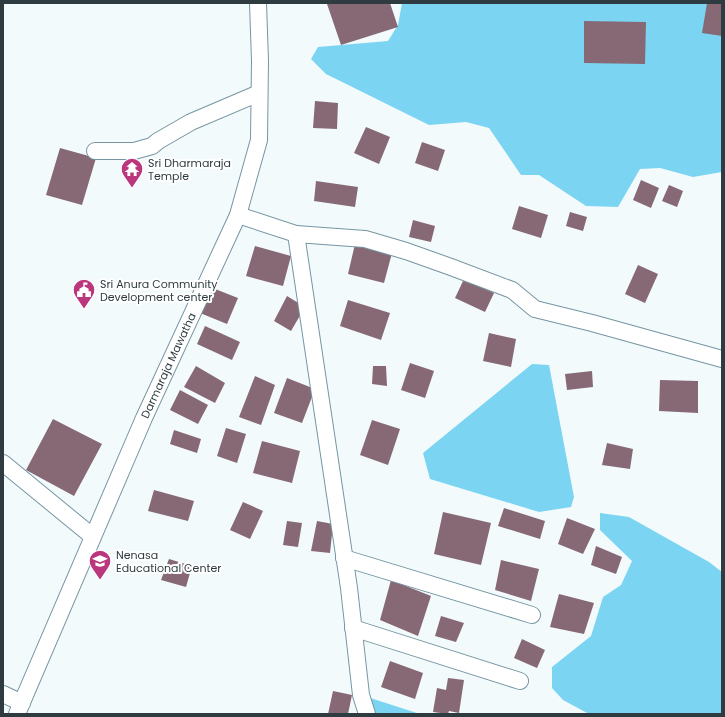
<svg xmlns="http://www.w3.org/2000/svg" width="725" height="717" font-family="Poppins,sans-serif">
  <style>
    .forest { fill: #7bd5f2 }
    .building { fill: #866975 }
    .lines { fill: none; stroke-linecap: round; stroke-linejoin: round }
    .minor-casing { stroke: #7596a2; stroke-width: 18 }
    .minor { stroke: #fff; stroke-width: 16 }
    .labels { text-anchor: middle; stroke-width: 4; stroke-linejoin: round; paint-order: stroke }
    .poi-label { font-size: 11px; fill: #2e3c41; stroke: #fff; text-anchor: start }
    .street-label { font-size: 11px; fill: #2e3c41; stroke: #fff }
  </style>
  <rect width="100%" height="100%" fill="#f3fafc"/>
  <path class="forest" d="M 402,3 L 722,3 L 722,172 L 693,177 L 660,168 L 640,169 L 618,207 L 586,206 L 539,175 L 521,175 L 489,128 L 466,122 L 429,125 L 326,74 L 311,59 L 318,47 L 388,41 L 398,25 Z
    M 532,364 L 549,365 L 574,497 L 571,507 L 539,512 L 430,479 L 423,453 Z
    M 600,513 L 629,517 L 709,562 L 722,572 L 722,714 L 589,714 L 563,700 L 552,688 L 552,667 L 591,636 L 603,597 L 621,585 L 632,561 L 600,530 Z
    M 361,695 L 420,714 L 367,714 Z"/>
  <path class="building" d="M 329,3 L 390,3 L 398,27 L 341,45 L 327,4 Z
    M 707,3 L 722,3 L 722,36 L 702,33 Z
    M 584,21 L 646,22 L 645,64 L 584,63 Z
    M 315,101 L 338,103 L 337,129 L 313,128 Z
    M 366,127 L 390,137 L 379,164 L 354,153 Z
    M 422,142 L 445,150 L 438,171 L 415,163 Z
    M 60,148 L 96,158 L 82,205 L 46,195 Z
    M 641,180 L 659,188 L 651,208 L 633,200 Z
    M 316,181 L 358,187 L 355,207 L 314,201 Z
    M 669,185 L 683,191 L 677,207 L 662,201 Z
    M 519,206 L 548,215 L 541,238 L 512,229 Z
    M 570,212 L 587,217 L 583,231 L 566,226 Z
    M 413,220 L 435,226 L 431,242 L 409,237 Z
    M 355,244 L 392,253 L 384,283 L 348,274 Z
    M 255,246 L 291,256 L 283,286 L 246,276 Z
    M 638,265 L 658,274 L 645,303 L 625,294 Z
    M 464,279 L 494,293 L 485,312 L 455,298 Z
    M 210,287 L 238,298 L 227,324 L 200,313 Z
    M 287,296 L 305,307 L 291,331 L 274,321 Z
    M 348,300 L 390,313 L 381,340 L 340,326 Z
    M 205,326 L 240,342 L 232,360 L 197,344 Z
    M 489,333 L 516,339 L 511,367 L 483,361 Z
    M 410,363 L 434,371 L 425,398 L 401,390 Z
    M 196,366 L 225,383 L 215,403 L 184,387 Z
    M 373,366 L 386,366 L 387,386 L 372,384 Z
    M 592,371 L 593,387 L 567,390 L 565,374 Z
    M 255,376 L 275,385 L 261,425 L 239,417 Z
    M 287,378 L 315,389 L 302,423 L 274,413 Z
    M 660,380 L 698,381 L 698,413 L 659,411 Z
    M 180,390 L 208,405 L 198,424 L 170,410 Z
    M 53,419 L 102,444 L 74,496 L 26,470 Z
    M 372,420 L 400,429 L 388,465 L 360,455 Z
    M 226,428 L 246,434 L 237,463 L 217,456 Z
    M 174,430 L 201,439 L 197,453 L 170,444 Z
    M 262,441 L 300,451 L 292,483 L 253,473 Z
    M 607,443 L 633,449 L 630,469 L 602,465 Z
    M 154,490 L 194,501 L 188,521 L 148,511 Z
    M 243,502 L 263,511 L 250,539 L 230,530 Z
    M 504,508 L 545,521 L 540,539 L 498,526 Z
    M 443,512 L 491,523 L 481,565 L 434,554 Z
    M 567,518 L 595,529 L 583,554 L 558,544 Z
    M 287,521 L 302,523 L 298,547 L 283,545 Z
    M 317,521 L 333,524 L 330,553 L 311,551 Z
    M 596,546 L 622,557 L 616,574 L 591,565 Z
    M 169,559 L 192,566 L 186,587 L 161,580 Z
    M 501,560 L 539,569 L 531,601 L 495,590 Z
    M 391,580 L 431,596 L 418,636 L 380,620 Z
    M 559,594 L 594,603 L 584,634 L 550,627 Z
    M 441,616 L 464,623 L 456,642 L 435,636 Z
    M 522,639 L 545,650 L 537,668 L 514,658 Z
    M 390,661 L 423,673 L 415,699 L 381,687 Z
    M 448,678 L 464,680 L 459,713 L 449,711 L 448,714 L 433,712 L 437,688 L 446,690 Z
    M 333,691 L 352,695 L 348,714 L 328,714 Z"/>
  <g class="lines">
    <g class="minor-casing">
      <g id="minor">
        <path d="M 95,151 L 134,151 L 152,146 L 158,141 L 191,122 L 259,93"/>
        <path d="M 238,215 L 296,234 L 349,588 L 361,695 L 367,714"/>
        <path d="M 296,234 L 365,239 L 406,251 L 451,267 L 512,290 L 535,309 L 592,323 L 722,359"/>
        <path d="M 3,463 L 92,536"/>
        <path d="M 344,558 L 532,615"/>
        <path d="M 353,628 L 520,681"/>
        <path d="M 3,694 L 22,703"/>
        <path id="s1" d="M 17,714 L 144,418 L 238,215 L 259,140 L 260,61 L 258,3"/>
      </g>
    </g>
    <use href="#minor" class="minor"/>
  </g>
  <defs>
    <g id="temple-pin" transform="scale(1.15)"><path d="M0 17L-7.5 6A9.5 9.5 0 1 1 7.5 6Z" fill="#bb377d" stroke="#fff"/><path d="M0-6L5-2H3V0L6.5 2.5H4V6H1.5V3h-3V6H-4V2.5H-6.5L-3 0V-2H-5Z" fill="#fff"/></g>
    <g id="civic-pin" transform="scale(1.15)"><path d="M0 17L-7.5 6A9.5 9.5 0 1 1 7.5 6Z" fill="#bb377d" stroke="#fff"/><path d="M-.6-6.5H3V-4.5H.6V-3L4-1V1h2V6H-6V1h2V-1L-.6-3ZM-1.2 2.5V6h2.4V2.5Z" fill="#fff"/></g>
    <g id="university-pin" transform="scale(1.15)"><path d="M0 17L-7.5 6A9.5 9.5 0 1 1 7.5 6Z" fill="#bb377d" stroke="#fff"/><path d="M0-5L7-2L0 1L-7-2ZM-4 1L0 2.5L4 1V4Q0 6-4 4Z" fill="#fff"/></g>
  </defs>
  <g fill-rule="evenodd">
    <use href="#temple-pin" x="132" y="169"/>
    <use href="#civic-pin" x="84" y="290"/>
    <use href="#university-pin" x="100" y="561"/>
  </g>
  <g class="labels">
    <g class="poi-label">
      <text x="148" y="167">Sri Dharmaraja<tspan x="148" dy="13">Temple</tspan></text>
      <text x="100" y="288">Sri Anura Community<tspan x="100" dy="13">Development center</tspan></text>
      <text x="116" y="559">Nenasa<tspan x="116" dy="13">Educational Center</tspan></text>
    </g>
    <g class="street-label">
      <text dy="4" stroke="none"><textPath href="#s1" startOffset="380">Darmaraja Mawatha</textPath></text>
    </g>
  </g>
  <rect width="725" height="717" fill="none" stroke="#2e3c41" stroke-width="8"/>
</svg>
